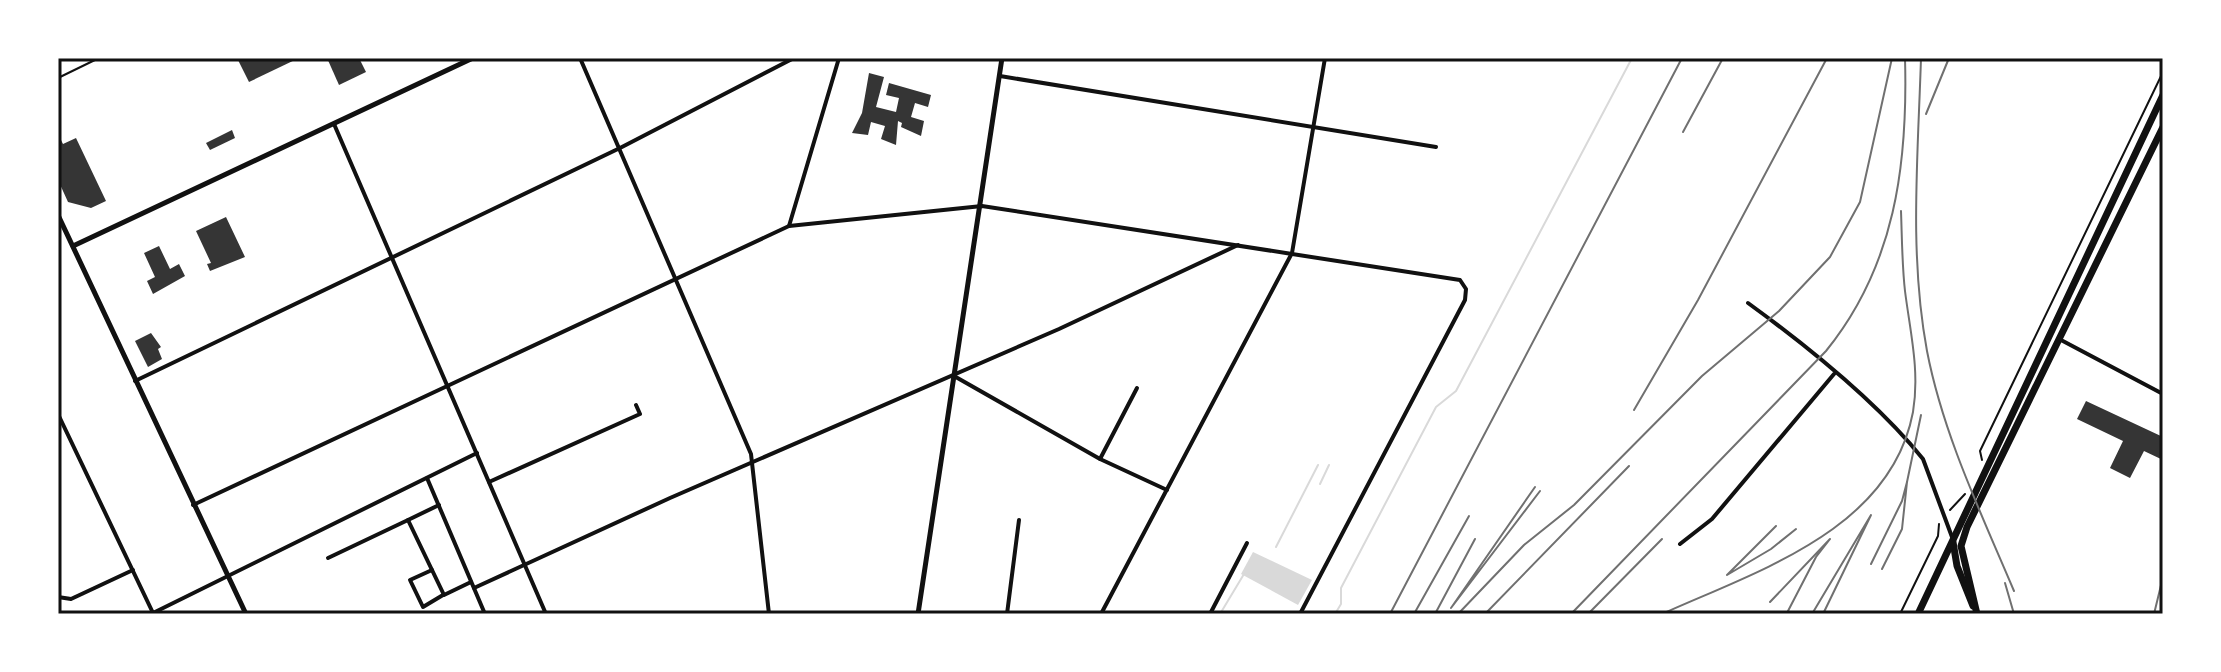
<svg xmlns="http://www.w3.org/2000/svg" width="2221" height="672" font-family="'DejaVu Sans',sans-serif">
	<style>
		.water { fill: #d9d9d9 }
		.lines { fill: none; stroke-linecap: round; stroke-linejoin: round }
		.stream { stroke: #d9d9d9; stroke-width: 2 }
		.building { fill: #353535 }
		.path { stroke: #111; stroke-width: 2 }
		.service { stroke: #111; stroke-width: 2 }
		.minor { stroke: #111; stroke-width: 4 }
		.tertiary { stroke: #111; stroke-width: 5 }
		.trunk { stroke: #111; stroke-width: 7 }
		.rail { stroke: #707070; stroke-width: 2 }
		.neatline { fill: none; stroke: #111; stroke-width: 3 }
	</style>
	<rect width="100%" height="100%" fill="#fff"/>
	<polygon class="water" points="1253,552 1312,580 1298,605 1241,574"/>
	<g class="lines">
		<g class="stream">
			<polyline points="1320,484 1329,465"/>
			<polyline points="1276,547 1318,465"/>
			<polyline points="1220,614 1244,574"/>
			<polyline points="1335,614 1341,604 1341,588 1436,407 1456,391 1632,58"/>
		</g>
	</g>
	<g class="building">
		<polygon points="237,58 299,58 249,82"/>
		<polygon points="327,58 359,58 366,72 339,85"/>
		<polygon points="869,73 884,77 876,107 896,112 899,98 886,95 889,83 931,95 928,107 915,103 911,117 924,121 921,136 901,127 902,123 898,121 896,145 881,139 885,126 871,122 868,135 852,133 862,113"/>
		<polygon points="232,130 235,138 210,150 206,143"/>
		<polygon points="58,134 63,144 76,138 106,201 91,208 68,202 58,180"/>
		<polygon points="226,217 245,257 210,271 207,264 211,263 196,231"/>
		<polygon points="159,246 170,269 179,264 185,276 153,294 147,281 155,277 144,253"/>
		<polygon points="151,333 161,347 158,349 162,359 148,367 135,341"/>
		<polygon points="2086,401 2163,437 2163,460 2144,451 2130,478 2110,468 2123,441 2077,419"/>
	</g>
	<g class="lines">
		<g class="path">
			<polyline points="1982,460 1980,451 2163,72"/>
			<polyline points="1950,510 1965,494"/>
			<polyline points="1900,614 1938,536 1939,524"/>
		</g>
		<polyline class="service" points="58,78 99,58"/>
		<g class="minor">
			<polyline points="580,58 751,454 769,614"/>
			<polyline points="1000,76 1436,147"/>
			<polyline points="334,124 546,614"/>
			<polyline points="789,226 839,58"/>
			<path d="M 1748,303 C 1807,346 1877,402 1923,459 L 1952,537"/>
			<polyline points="2061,340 2163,394"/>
			<polyline points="954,376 1100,459 1167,490"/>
			<polyline points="135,381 620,148 794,58"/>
			<polyline points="58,414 153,613"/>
			<polyline points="1100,459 1137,388"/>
			<polyline points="427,478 485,614"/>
			<polyline points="489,482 640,414 636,405"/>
			<polyline points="193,505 789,226 982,206 1460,280 1466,289 1465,300 1300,614"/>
			<polyline points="408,520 439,505"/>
			<polyline points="1680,544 1712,519 1834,374"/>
			<polyline points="328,558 408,520 444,595 471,582"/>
			<polyline points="432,570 410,580 423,607 443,595"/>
			<polyline points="474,588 670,498 1059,329 1238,245"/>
			<polyline points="58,597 71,599 133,570"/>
			<polyline points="151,614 477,453"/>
			<polyline points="1007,614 1019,520"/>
			<polyline points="1101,614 1292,253 1325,58"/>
			<polyline points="1210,614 1247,543"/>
		</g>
		<g class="tertiary">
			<polyline points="58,215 246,614"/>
			<polyline points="73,246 473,58"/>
			<polyline points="918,614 1002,58"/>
		</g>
		<g class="trunk">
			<polyline points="1953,542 1957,566 1973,606"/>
			<polyline points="1918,614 2163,95"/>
			<polyline points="1977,614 1961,546 1967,527 2163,127"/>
		</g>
		<g class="rail">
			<path d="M 1921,58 C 1918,156 1909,254 1927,351 C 1943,434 1981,513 2014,591"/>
			<polyline points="1926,114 1949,58"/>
			<polyline points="1683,132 1723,58"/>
			<polyline points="1634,410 1698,300 1827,58"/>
			<polyline points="1907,482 1921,415"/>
			<polyline points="1535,487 1451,608 1540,491"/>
			<polyline points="1776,526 1727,575 1771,549 1796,529"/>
			<polyline points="1871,564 1902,501 1907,482 1902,529 1882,569"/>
			<polyline points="2005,583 2014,614"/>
			<polyline points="1770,602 1830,539 1816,557 1788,611"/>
			<polyline points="1390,614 1682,58"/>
			<polyline points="1414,614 1469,516"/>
			<polyline points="1435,614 1475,539"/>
			<polyline points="1458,614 1524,545 1574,505 1702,376 1779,311 1830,257 1860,202 1892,58"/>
			<polyline points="1485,614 1629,466"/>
			<path d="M 1571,614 L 1826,351 C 1895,266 1908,165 1905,58"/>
			<polyline points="1588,614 1662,539"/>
			<path d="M 1662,614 C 1757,571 1891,530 1913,412 C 1920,371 1910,331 1905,291 C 1902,265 1902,238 1901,211"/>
			<polyline points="1812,614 1871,515 1823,614"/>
			<polyline points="2154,614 2163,577"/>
		</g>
	</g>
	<rect width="2221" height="672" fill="none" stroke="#ffffff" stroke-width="120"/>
	<rect x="60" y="60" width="2101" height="552" class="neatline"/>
</svg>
